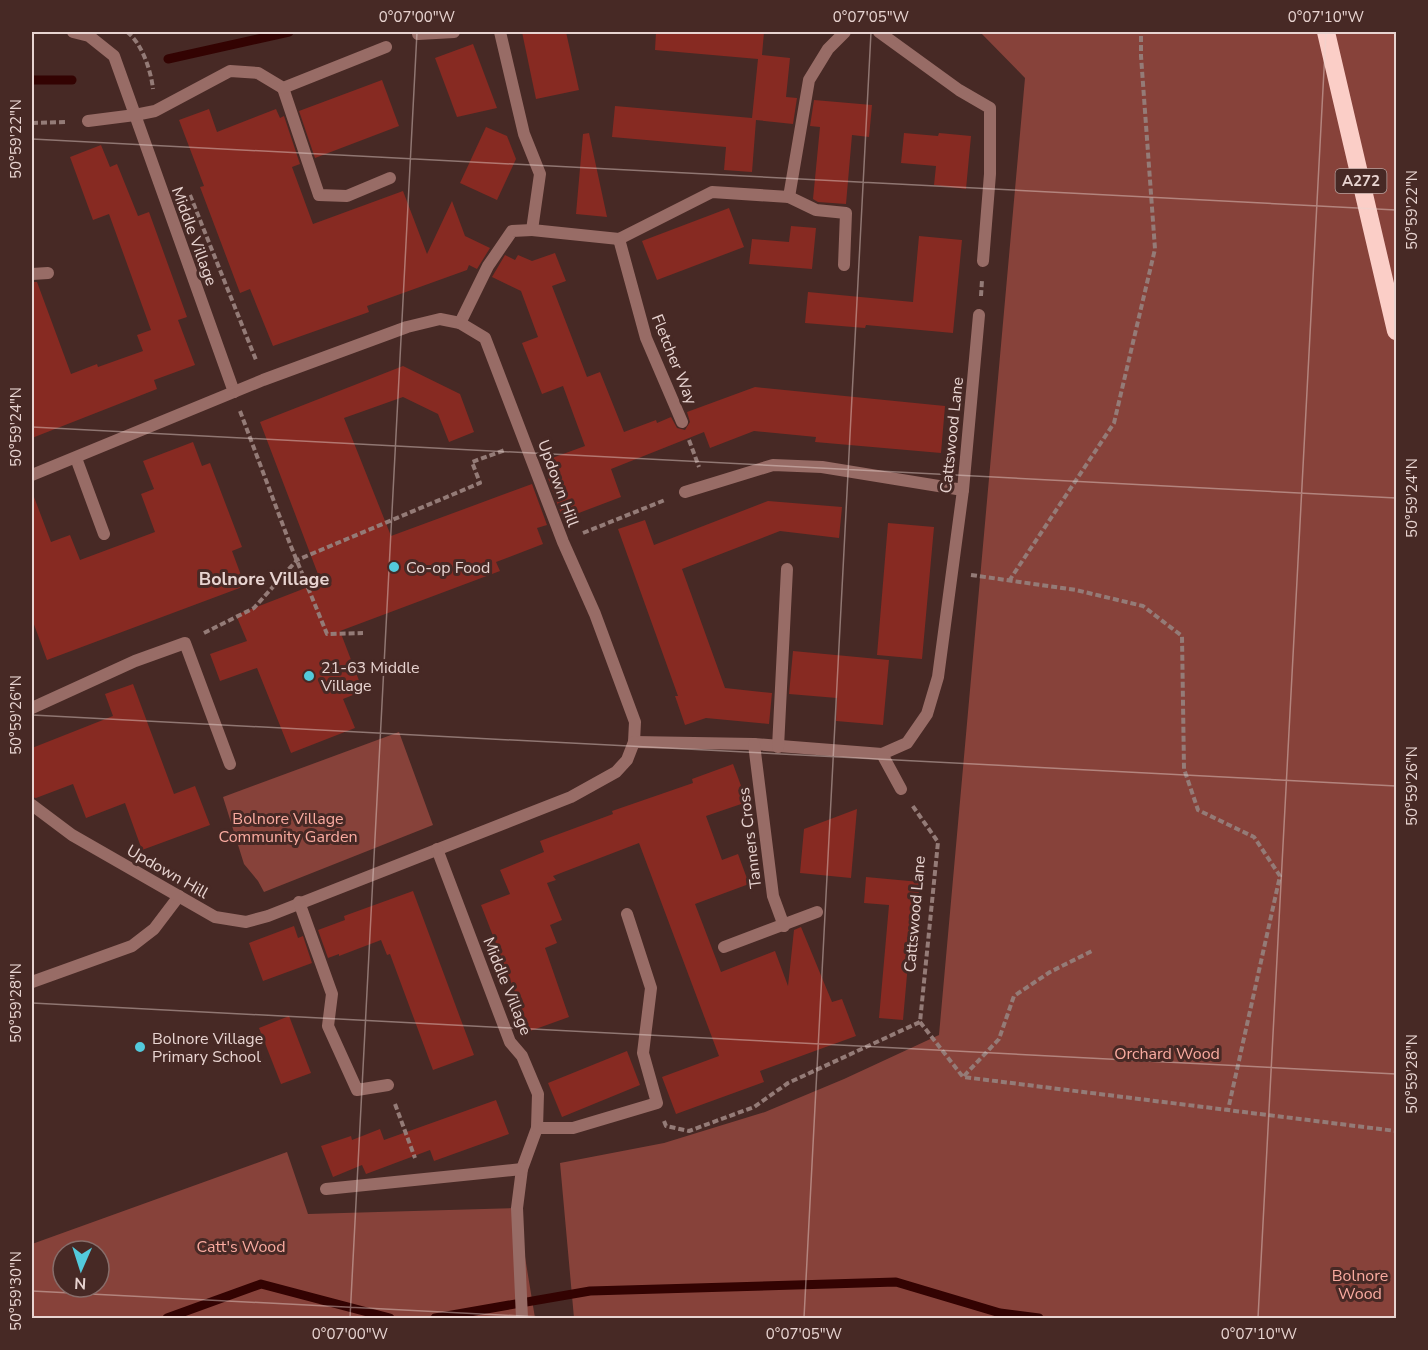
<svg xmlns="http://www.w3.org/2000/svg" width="1428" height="1350" font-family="'Nunito Sans',sans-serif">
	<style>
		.green { fill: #87423a; fill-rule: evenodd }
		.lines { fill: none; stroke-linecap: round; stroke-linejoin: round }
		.stream { stroke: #330302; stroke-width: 9 }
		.building { fill: #872a22 }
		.path { stroke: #947b77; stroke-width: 4; stroke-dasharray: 6 3; stroke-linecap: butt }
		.lane { stroke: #986c66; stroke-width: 12 }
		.street { stroke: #986c66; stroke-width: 12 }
		.highway { stroke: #fbcec7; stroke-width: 18 }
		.ticks { fill: none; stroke: #e8d4d1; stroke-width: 1.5; stroke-opacity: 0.45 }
		.poi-dot { fill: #53cadc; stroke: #472925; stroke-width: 2 }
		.labels { text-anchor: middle; stroke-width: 6; stroke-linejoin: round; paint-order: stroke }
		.shield { fill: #472925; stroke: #b8a19d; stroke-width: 1.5 }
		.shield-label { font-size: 15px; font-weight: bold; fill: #e8d4d1 }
		.street-label { font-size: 16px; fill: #e8d4d1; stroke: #472925 }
		.poi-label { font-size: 16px; fill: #e8d4d1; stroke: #472925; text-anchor: start }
		.park-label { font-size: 16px; fill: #faaba0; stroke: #472925 }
		.neighbourhood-label { font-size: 18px; font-weight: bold; fill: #e8d4d1; stroke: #472925 }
		.neatline { fill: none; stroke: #e8d4d1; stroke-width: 2 }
		.ticks-label { font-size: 15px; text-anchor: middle; fill: #e8d4d1 }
	</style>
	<rect width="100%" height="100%" fill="#472925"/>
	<g class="green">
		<polygon points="980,32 1396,32 1396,1318 574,1318 560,1163 664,1143 765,1112 844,1079 939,1035 1025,78"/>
		<polygon points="399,732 433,825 264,892 258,881 244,864 223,797"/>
		<path d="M 287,1152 L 308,1214 L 517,1208 L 535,1318 L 32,1318 L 32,1244 ZM 63,1251 L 99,1251 L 99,1287 L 63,1287 Z"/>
	</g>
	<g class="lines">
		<g class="stream">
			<polyline points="168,59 289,32"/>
			<polyline points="32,80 72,80"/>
			<polyline points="167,1318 261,1284 390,1318"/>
			<polyline points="435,1318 590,1291 896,1282 1000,1313 1039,1318"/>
		</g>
	</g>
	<g class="building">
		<polygon points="522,32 566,32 579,90 536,99"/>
		<polygon points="656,32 764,32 762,55 790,58 786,97 797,98 793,124 756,120 752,172 724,170 726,147 612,137 615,106 752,118 758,59 655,50"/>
		<polygon points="473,44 497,108 457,117 435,58"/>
		<polygon points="382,80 399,126 315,158 299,111"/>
		<polygon points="814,100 872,105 869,137 852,135 846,204 818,202 813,199 820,127 810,126"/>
		<polygon points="209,109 217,132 276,109 280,118 284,116 300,164 292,167 313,224 403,191 427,254 452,201 465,236 490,248 477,269 469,265 467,270 367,306 369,312 273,346 250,289 240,293 200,187 204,186 179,120"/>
		<polygon points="486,127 507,136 516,159 497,200 460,183"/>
		<polygon points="589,133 607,217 576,214 583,134"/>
		<polygon points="904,133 938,136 939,133 971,136 966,189 934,185 936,166 901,163"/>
		<polygon points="101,145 110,167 117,164 138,216 149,212 187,317 178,320 195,365 154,380 157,389 32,438 32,282 37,282 71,374 97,364 98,367 143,351 137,335 151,330 109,214 93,220 70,157"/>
		<polygon points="729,208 744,247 657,280 642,241"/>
		<polygon points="791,226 816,228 812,269 749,264 752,239 789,242"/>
		<polygon points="919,236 962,240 953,333 866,325 865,328 805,323 808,292 913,302"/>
		<polygon points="555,253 566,281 552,286 587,377 600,372 624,432 656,420 657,423 671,417 677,428 685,430 690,422 687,412 755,387 945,406 941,453 815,442 816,437 754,431 710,448 704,432 611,469 621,497 563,519 548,478 558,475 552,458 585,446 563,386 542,394 522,343 538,337 521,291 492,277 505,255 515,260 518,255 532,261"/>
		<polygon points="403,366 460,394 474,432 449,442 438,414 403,397 344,418 391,536 532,484 547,525 537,528 543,544 496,562 500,571 340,631 363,691 343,699 355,728 291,753 257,668 220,681 210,654 247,641 236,615 321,582 260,422"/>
		<polygon points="193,442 202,466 210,463 242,547 232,551 245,586 47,660 32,619 32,497 34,497 51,542 70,535 80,560 155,532 141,494 154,489 143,461"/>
		<polygon points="768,501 842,507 839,538 780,531 682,569 725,688 772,693 769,724 706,718 685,725 675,696 678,696 618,529 645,520 654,545"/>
		<polygon points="888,523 934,527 922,659 877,655"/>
		<polygon points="793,651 889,660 883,725 836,721 837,698 789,694"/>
		<polygon points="133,684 174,794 195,786 210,825 142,850 125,803 86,818 73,784 36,798 32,797 32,748 113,716 105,694"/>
		<polygon points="733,764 747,802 706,816 722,860 738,854 749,884 695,904 721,972 775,951 788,986 794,930 801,927 832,1002 842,999 856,1036 760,1071 764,1082 676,1114 662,1077 719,1056 639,843 553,876 556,880 547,883 562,920 550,925 557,943 545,948 569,1017 530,1031 481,905 510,894 500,870 544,852 540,841 613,814 612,811 693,783 692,779"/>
		<polygon points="857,809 851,878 800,873 804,829"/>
		<polygon points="866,877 920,882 917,908 913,907 903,1020 879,1018 889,905 864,903"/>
		<polygon points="413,891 474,1055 433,1070 390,954 387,955 381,940 339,956 339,954 328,958 318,930 345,920 344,916"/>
		<polygon points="294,926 298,938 303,936 312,963 263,981 249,943"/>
		<polygon points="289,1016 311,1073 281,1084 259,1028"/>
		<polygon points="627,1051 640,1085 562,1117 548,1083"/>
		<polygon points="496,1100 509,1134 434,1161 430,1150 366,1174 362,1165 333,1177 321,1146 351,1136 352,1140 380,1129 384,1140"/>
	</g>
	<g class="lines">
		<g class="path">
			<path d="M 127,32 C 142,43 151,71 153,89"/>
			<polyline points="32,123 66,122"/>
			<polyline points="190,195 256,360"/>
			<polyline points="981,296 982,280"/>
			<polyline points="240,411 290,544 327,634 363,633"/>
			<polyline points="689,440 699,467"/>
			<polyline points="583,533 665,500"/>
			<polyline points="971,575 1076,590 1143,606 1182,636 1184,769 1198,810 1254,837 1280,876 1228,1110"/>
			<polyline points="1009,581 1114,423 1155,249 1141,56 1141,32"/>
			<polyline points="204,633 254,608 297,560 480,483 472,462 505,450"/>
			<polyline points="920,1022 963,1077 1396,1131"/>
			<polyline points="964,1076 999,1039 1014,996 1050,972 1094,950"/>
			<polyline points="395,1104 415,1158"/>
			<polyline points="664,1121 666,1126 689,1131 754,1107 788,1083 920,1022 938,842 912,805"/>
		</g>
		<polyline class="lane" points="32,982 132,946 154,929 179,896"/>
		<g class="street">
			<polyline points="73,32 89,36 114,56 234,392"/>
			<polyline points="879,32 959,90 990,108 990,174 983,261"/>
			<polyline points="418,34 454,32"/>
			<polyline points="283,88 319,195 347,196 390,178"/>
			<polyline points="88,121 135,115 155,111 230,71 258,73 283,88 386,47"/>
			<polyline points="789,197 816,210 846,213 844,265"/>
			<polyline points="532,230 619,239 712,192 789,197 809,80 828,49 845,32"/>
			<polyline points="619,239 646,338 682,422"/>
			<polyline points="32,274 48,273"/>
			<polyline points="460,323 488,266 512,231 532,230 540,174 524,134 500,32"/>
			<polyline points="76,458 104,534"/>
			<polyline points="32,475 263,380 407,327 440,319 460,323 485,338 563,542 595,614 635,722 634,742 627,760 616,772 571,797 268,916 246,922 215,917 72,835 32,805"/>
			<polyline points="685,492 773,465 822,467 963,490"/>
			<polyline points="32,708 135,661 185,643 230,764"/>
			<polyline points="634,742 754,744 882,754"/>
			<polyline points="754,744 773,896 784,926"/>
			<polyline points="778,747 787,569"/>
			<polyline points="901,789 882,754 907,743 927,714 938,677 963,490 979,315"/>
			<polyline points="437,849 510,1042 522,1056 538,1094 537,1128 522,1169 517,1208 522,1318"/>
			<polyline points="299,902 332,994 328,1026 357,1090 388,1085"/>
			<polyline points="724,947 817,912"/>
			<polyline points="537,1128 573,1128 657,1103 643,1053 651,988 627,914"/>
			<polyline points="326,1189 522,1169"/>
		</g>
		<polyline class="highway" points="1326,32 1396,331"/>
	</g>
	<path class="ticks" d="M 32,139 L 1396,210M 32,427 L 1396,498M 32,715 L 1396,786M 32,1003 L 1396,1074M 32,1291 L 561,1318M 350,1318 L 417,32M 804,1318 L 871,32M 1258,1318 L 1326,32"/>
	<g class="poi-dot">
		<circle cx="394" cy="567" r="6"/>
		<circle cx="309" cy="676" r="6"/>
		<circle cx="140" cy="1047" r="6"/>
	</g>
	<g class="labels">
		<rect class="shield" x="1335.5" y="169" width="51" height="24" rx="4.5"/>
		<g class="shield-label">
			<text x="1361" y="186">A272</text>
		</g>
		<g class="street-label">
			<text transform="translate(195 236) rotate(70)" y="6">Middle Village</text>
			<text transform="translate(675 359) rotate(68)" y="6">Fletcher Way</text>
			<text transform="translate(951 435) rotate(-84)" y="6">Cattswood Lane</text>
			<text transform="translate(559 483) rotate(70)" y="6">Updown Hill</text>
			<text transform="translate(749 838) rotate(-97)" y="6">Tanners Cross</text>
			<text transform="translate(168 871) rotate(30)" y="6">Updown Hill</text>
			<text transform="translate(914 914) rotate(-85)" y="6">Cattswood Lane</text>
			<text transform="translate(508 986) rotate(68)" y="6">Middle Village</text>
		</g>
		<g class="poi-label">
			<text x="406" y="573">Co-op Food</text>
			<text x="321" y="673">21-63 Middle<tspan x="321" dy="18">Village</tspan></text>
			<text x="152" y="1044">Bolnore Village<tspan x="152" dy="18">Primary School</tspan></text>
		</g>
		<g class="park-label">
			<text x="288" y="824">Bolnore Village<tspan x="288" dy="18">Community Garden</tspan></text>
			<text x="1167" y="1059">Orchard Wood</text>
			<text x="241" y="1252">Catt's Wood</text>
			<text x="1360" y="1281">Bolnore<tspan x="1360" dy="18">Wood</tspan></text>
		</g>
		<g class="neighbourhood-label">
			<text x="264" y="585">Bolnore Village</text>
		</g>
	</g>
	<rect width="1428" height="1350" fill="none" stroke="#472925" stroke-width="66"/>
	<g transform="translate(81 1269) rotate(183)"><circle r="28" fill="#472925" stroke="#876d6a" stroke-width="1.5"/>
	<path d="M0-4.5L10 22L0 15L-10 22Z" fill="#53cadc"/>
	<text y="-9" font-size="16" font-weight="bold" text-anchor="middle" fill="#e8d4d1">N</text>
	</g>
	<rect x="33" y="33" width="1362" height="1284" class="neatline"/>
	<g class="ticks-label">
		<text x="417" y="22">0°07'00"W</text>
		<text x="871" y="22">0°07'05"W</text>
		<text x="1326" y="22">0°07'10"W</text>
		<text transform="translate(16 139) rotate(-90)" y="5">50°59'22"N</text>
		<text transform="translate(1412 210) rotate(-90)" y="5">50°59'22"N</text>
		<text transform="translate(16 427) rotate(-90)" y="5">50°59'24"N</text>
		<text transform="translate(1412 498) rotate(-90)" y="5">50°59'24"N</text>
		<text transform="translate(16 715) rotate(-90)" y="5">50°59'26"N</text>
		<text transform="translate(1412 786) rotate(-90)" y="5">50°59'26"N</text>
		<text transform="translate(16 1003) rotate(-90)" y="5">50°59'28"N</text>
		<text transform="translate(1412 1074) rotate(-90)" y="5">50°59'28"N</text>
		<text transform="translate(16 1291) rotate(-90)" y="5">50°59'30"N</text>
		<text x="350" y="1339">0°07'00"W</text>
		<text x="804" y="1339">0°07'05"W</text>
		<text x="1259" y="1339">0°07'10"W</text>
	</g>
</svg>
